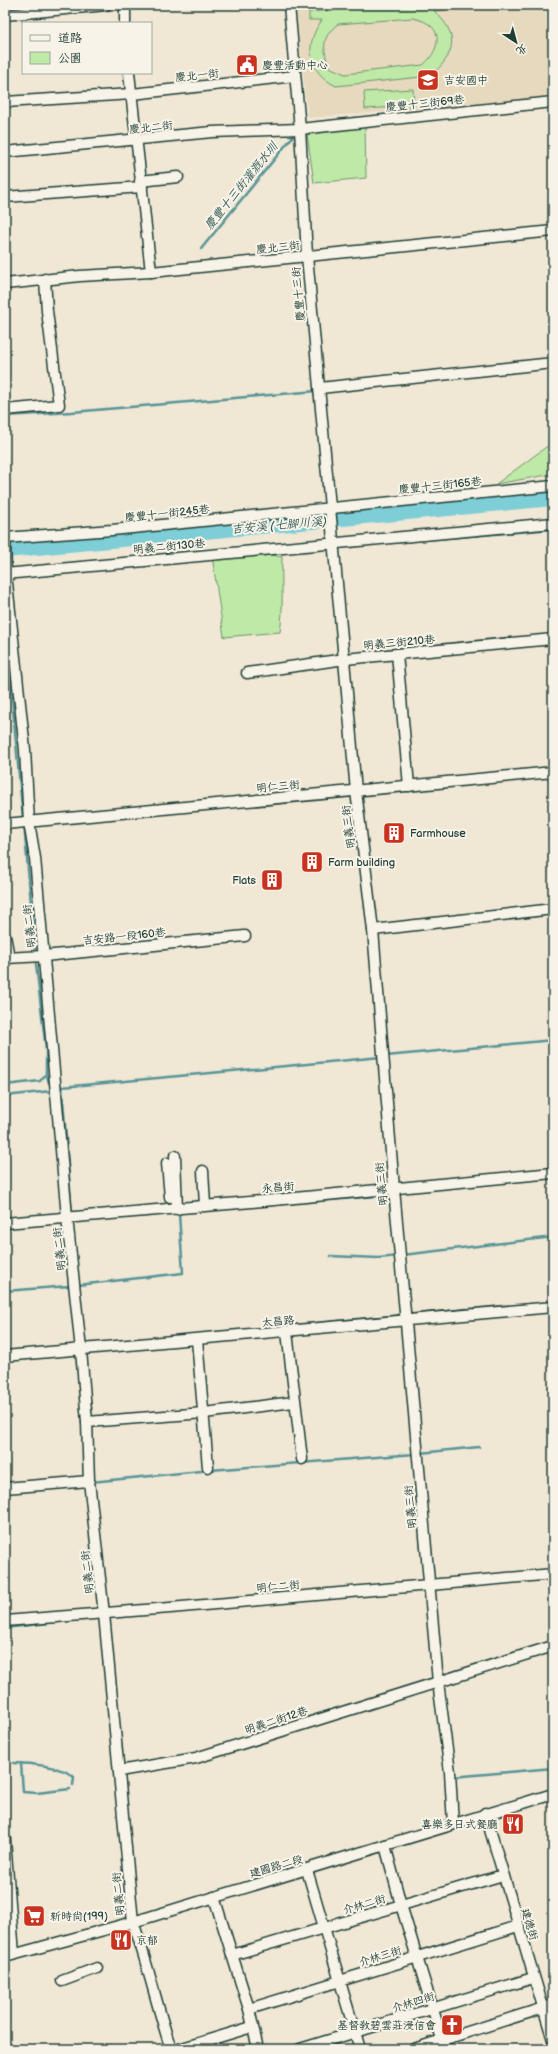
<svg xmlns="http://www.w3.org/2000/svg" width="558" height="2054" font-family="'Balsamiq Sans','LXGW WenKai TC',sans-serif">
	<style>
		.built { fill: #e7d9be }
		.green { fill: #bee9a6; stroke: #6e936d; fill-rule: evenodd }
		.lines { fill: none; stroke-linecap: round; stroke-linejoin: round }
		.stream { stroke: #589496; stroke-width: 2.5 }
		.river { stroke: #7eced7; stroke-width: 14 }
		.minor-casing { stroke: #1f3d34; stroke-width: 13 }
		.minor { stroke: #f7f3e8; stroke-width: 10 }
		.labels { text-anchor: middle; stroke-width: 4; stroke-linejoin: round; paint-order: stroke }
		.poi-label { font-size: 11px; fill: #1f3d34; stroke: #f7f3e8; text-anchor: start }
		.street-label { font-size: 11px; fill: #1f3d34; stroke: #f7f3e8 }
		.water-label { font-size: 12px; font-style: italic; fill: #325a55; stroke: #f7f3e8 }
	</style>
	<rect width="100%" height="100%" fill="#f0e7d5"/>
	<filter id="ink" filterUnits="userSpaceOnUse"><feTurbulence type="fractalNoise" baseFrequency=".025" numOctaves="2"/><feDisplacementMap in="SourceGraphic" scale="8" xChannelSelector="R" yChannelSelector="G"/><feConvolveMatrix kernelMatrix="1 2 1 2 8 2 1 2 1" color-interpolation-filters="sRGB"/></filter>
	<g filter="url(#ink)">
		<polygon class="built" points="295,5 545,5 550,61 553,61 553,98 308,118"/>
		<g class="green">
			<path d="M 388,5 L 446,5 L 446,10 L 434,11 C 460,34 456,55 430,76 L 336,86 C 307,72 304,44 322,20 L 309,20 L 309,12 ZM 413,18 C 420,20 428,22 433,28 C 443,40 433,57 423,65 L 345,74 L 329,67 C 323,48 321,37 338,24 Z"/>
			<polygon points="413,89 414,106 365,109 364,92"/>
			<polygon points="365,125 366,178 314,183 307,134"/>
			<polygon points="553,442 553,474 496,484"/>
			<path d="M 254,551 L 282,557 C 281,582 284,607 280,632 L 224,637 L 212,556 Z"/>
		</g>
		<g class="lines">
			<g class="stream">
				<polyline points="201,249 294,135"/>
				<polyline points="5,416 72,412 317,391"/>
				<polyline points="390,543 553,529"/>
				<polyline points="5,622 23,819"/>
				<polyline points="5,692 11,692"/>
				<polyline points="24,824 35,949"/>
				<polyline points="36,964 46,1050 46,1073 49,1083 53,1085"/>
				<polyline points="386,1056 553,1040"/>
				<polyline points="5,1085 40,1081 46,1074"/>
				<polyline points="58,1086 62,1087 381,1057"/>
				<polyline points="62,1087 72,1214"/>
				<polyline points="5,1096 51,1091 51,1093"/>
				<polyline points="119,1218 389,1195"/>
				<polyline points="403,1255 553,1237"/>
				<polyline points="330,1256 379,1258 398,1256"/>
				<polyline points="78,1285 183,1273 179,1214"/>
				<polyline points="5,1291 69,1286"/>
				<polyline points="408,1315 467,1309"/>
				<polyline points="176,1336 403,1315"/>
				<polyline points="420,1453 479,1447"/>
				<polyline points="91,1482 211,1470 415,1454"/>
				<polyline points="5,1628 75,1620"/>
				<path d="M 13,1763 C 29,1763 62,1766 74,1777 L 73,1785"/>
				<polyline points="21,1763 23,1792 37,1793 70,1789"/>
				<polyline points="452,1777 553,1768"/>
			</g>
			<polyline class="river" points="5,551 553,499"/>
			<g class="minor-casing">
				<g id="minor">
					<polyline points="125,5 125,23"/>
					<polyline points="289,5 300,129 307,256 356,791 373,930 394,1189 438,1682 450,1772 453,1824"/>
					<polyline points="5,15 106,5"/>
					<polyline points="129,73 151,272"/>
					<polyline points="5,102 132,94 295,76"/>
					<polyline points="5,152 212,132 300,129 553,102"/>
					<polyline points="140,181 178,177"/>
					<polyline points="5,197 142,187"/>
					<polyline points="5,284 80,276 151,272 553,231"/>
					<polyline points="320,388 553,363"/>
					<polyline points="5,410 59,405 47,311 45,279"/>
					<path d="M 5,534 L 6,574 L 25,750 L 29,822 L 35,858 L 67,1217 L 81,1350 L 87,1422 L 89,1481 L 104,1614 L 133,1922 C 148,1964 157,2007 171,2049"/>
					<polyline points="5,538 112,530 553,486"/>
					<polyline points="5,574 553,523"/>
					<polyline points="397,654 409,786"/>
					<polyline points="247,673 345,659 553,639"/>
					<polyline points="5,824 553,772"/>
					<polyline points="373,930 553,909"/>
					<polyline points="5,936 9,957"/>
					<polyline points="5,958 44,956 245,936"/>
					<polyline points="175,1156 177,1209"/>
					<polyline points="167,1163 170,1197"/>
					<polyline points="203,1171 205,1205"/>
					<polyline points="5,1223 274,1200 553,1173"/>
					<polyline points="287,1332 302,1459"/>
					<polyline points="197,1340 208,1467"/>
					<polyline points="5,1356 553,1307"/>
					<polyline points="87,1422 204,1413 294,1402"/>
					<polyline points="5,1488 89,1481"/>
					<polyline points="5,1621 170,1608 553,1574"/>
					<polyline points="119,1771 196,1758 553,1646"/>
					<polyline points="485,1813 553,2040"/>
					<polyline points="5,1840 14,1954"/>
					<polyline points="385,1845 401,1905 445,2049"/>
					<polyline points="307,1870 360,2049"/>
					<polyline points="214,1897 249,2009 258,2049"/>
					<polyline points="232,1955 503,1875"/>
					<polyline points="5,1957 133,1922 553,1794"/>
					<polyline points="62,1981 97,1968"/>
					<polyline points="249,2009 518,1926"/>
					<polyline points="179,2049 252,2027"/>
					<polyline points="300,2049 533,1978"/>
					<polyline points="414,2049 553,2005"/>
				</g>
			</g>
			<use href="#minor" class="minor"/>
		</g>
	</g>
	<defs>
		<g id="civic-square" transform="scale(1.15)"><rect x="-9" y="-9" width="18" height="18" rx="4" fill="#c8321e" stroke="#f7f3e8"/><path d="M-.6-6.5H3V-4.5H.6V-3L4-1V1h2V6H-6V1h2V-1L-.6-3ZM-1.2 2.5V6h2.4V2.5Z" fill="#fff"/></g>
		<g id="school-square" transform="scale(1.15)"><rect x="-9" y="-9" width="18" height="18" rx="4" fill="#c8321e" stroke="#f7f3e8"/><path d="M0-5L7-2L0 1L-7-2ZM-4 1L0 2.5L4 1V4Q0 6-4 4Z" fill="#fff"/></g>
		<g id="building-square" transform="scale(1.15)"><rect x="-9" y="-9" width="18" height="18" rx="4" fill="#c8321e" stroke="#f7f3e8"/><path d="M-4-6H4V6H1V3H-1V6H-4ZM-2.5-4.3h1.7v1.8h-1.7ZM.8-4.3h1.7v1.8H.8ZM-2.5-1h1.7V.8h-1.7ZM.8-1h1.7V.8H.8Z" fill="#fff"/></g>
		<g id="restaurant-square" transform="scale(1.15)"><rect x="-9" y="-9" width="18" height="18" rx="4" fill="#c8321e" stroke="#f7f3e8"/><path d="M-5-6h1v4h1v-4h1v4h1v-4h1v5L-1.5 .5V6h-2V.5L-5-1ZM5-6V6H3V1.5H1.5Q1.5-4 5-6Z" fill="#fff"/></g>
		<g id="supermarket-square" transform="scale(1.15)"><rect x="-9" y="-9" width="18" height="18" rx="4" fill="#c8321e" stroke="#f7f3e8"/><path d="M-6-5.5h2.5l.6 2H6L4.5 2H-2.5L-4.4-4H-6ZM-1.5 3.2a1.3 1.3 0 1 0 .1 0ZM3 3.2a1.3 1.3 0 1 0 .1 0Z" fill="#fff"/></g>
		<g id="church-square" transform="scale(1.15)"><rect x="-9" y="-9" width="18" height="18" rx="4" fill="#c8321e" stroke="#f7f3e8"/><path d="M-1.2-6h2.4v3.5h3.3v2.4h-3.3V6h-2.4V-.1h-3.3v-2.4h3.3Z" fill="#fff"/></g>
	</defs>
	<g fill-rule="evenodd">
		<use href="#civic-square" x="247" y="65"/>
		<use href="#school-square" x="428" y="80"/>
		<use href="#building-square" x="394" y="833"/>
		<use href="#building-square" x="312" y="862"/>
		<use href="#building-square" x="272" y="880"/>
		<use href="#restaurant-square" x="513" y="1824"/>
		<use href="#supermarket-square" x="34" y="1916"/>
		<use href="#restaurant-square" x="121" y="1940"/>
		<use href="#church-square" x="452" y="2025"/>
	</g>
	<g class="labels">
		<g class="poi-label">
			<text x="262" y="69">慶豐活動中心</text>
			<text x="444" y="84">吉安國中</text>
			<text x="410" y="837">Farmhouse</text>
			<text x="328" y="866">Farm building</text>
			<text x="256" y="884" text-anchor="end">Flats</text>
			<text x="498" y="1828" text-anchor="end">喜樂多日式餐廳</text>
			<text x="50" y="1920">新時尚(199)</text>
			<text x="136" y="1944">京郁</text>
			<text x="436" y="2029" text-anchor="end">基督教碧雲莊浸信會</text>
		</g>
		<g class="street-label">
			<text transform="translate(197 75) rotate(-6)" y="4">慶北一街</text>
			<text transform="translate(425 103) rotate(-6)" y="4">慶豐十三街69巷</text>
			<text transform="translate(151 127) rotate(-6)" y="4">慶北二街</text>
			<text transform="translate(278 247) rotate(-6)" y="4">慶北三街</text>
			<text transform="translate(298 294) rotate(-95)" y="4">慶豐十三街</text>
			<text transform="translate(440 485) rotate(-6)" y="4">慶豐十三街165巷</text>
			<text transform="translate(167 513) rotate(-6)" y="4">慶豐十一街245巷</text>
			<text transform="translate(169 546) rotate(-5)" y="4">明義二街130巷</text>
			<text transform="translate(399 642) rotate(-5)" y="4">明義三街210巷</text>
			<text transform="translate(278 786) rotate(-5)" y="4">明仁三街</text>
			<text transform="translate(348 827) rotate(-97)" y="4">明義三街</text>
			<text transform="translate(29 926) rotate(-96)" y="4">明義二街</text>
			<text transform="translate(124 936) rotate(-6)" y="4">吉安路一段160巷</text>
			<text transform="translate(381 1184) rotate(-95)" y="4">明義三街</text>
			<text transform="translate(278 1187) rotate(-5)" y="4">永昌街</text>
			<text transform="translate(59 1249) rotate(-96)" y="4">明義二街</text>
			<text transform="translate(278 1321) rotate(-5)" y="4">太昌路</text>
			<text transform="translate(410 1507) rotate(-95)" y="4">明義三街</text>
			<text transform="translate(87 1572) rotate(-96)" y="4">明義二街</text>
			<text transform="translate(278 1586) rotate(-5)" y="4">明仁二街</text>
			<text transform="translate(276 1720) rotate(-18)" y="4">明義二街12巷</text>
			<text transform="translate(276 1866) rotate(-16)" y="4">建國路二段</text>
			<text transform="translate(118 1894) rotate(-95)" y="4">明義二街</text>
			<text transform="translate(364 1904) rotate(-16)" y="4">介林二街</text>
			<text transform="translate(530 1924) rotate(73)" y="4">建德街</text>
			<text transform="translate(380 1956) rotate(-17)" y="4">介林三街</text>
			<text transform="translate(413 2002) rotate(-17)" y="4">介林四街</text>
		</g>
		<g class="water-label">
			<text transform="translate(241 186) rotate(-51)" y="4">慶豐十三街灌溉水圳</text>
			<text transform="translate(279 525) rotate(-5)" y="4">吉安溪 (七腳川溪)</text>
		</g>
	</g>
	<rect width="558" height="2054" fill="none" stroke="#f7f3e8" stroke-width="20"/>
	<rect x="10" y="10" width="538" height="2034" fill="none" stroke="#1f3d34" stroke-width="1.5" filter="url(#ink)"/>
	<rect x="22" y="22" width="130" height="52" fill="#f7f3e8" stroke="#a1aaa0"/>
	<rect x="30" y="35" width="20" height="6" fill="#f7f3e8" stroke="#a1aaa0"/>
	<text x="58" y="42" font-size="12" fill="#1f3d34">道路</text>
	<rect x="30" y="52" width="20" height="12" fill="#bee9a6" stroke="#a1aaa0"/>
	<text x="58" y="62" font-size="12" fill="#1f3d34">公園</text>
	<g transform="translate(516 42) rotate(144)" stroke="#f7f3e8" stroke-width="3" paint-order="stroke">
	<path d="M0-3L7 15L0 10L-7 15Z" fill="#1f3d34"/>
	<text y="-6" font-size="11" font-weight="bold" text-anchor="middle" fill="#1f3d34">北</text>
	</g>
</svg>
